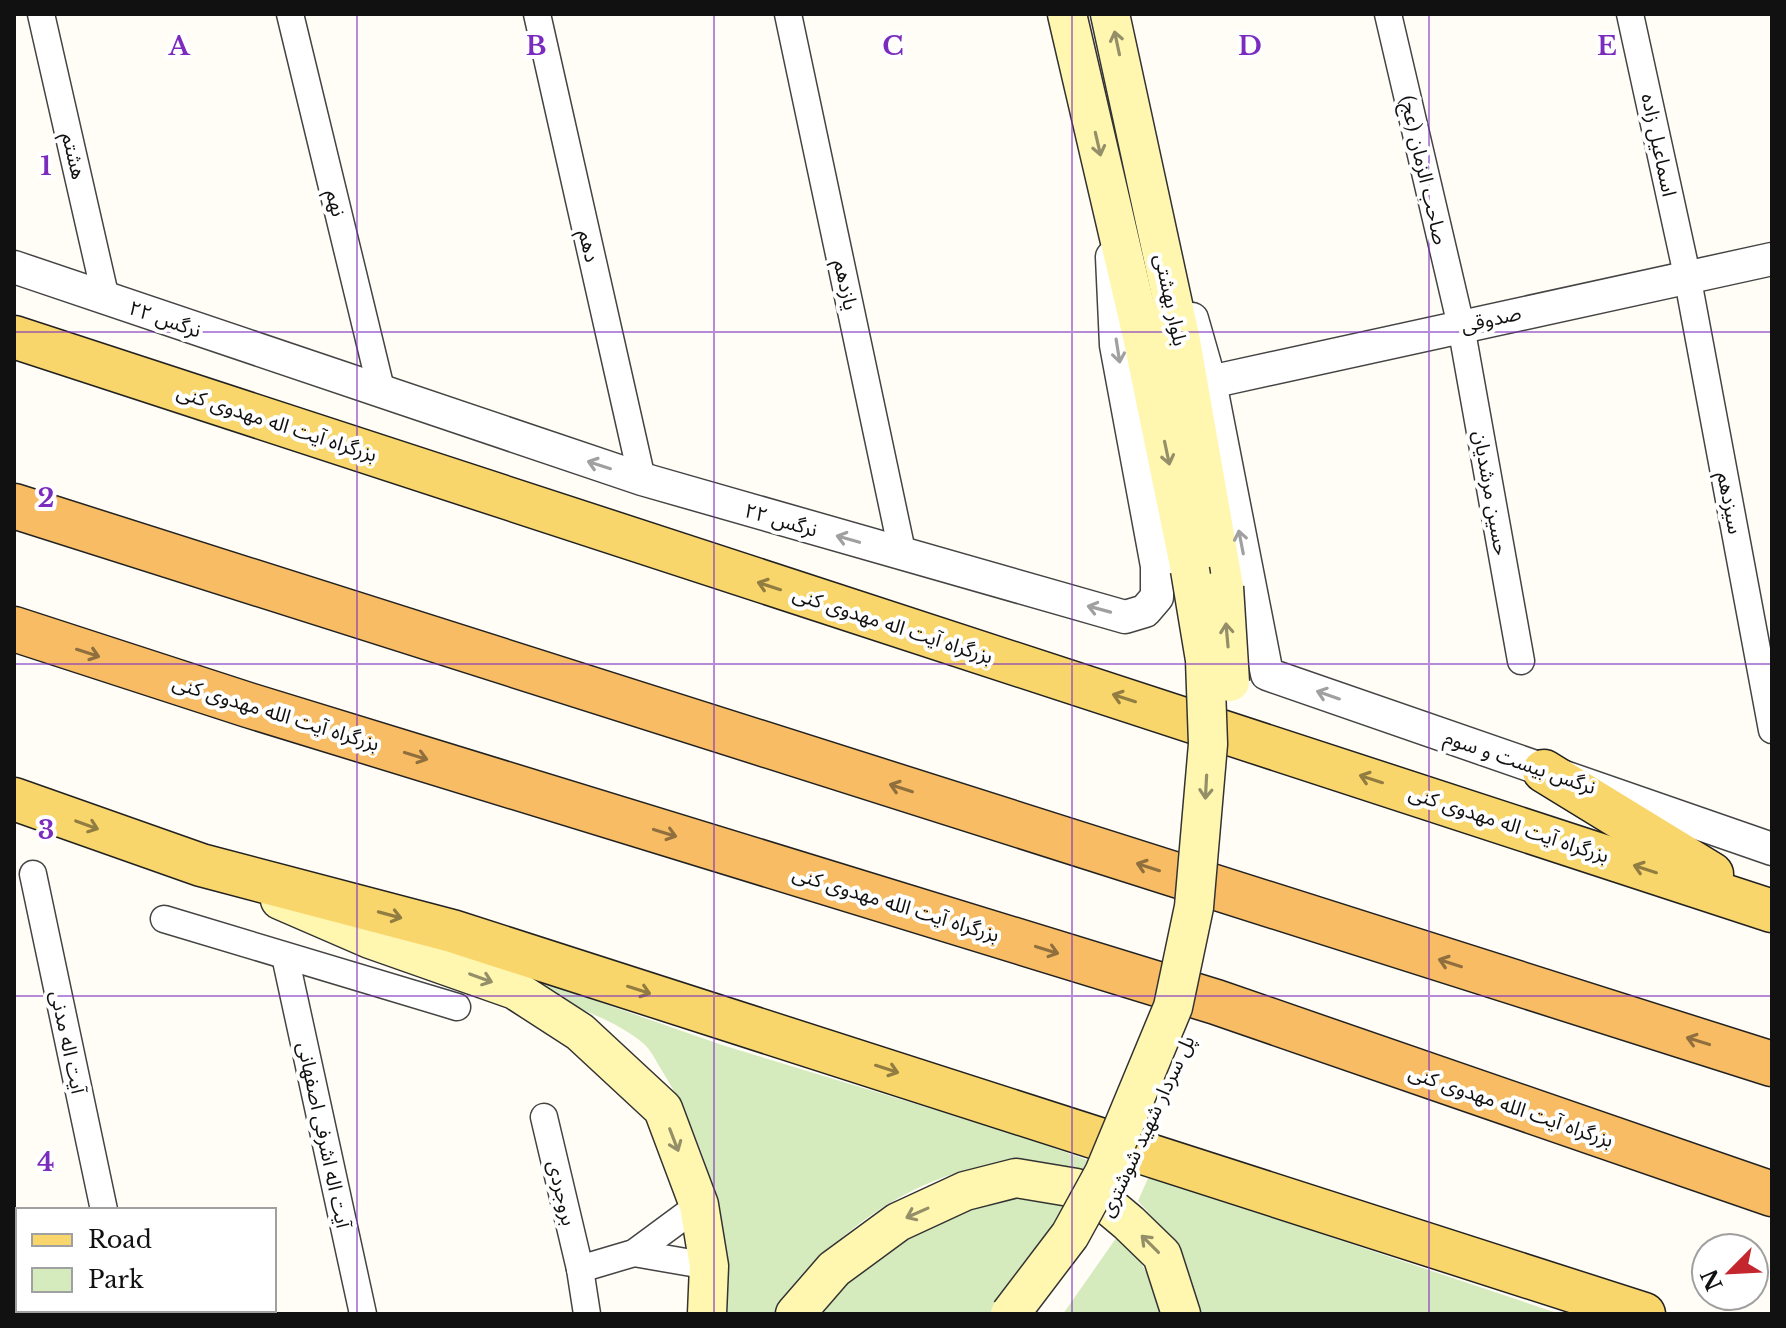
<svg xmlns="http://www.w3.org/2000/svg" width="1786" height="1328" font-family="'Libre Baskerville','Noto Sans Arabic',serif">
	<style>
		.green { fill: #d5ebbd }
		.lines { fill: none; stroke-linecap: round; stroke-linejoin: round }
		.minor-casing { stroke: #444; stroke-width: 29 }
		.tertiary-casing { stroke: #444; stroke-width: 35 }
		.secondary-casing { stroke: #333; stroke-width: 41 }
		.primary-casing { stroke: #222; stroke-width: 45 }
		.trunk-casing { stroke: #222; stroke-width: 47 }
		.minor { stroke: #fff; stroke-width: 26 }
		.tertiary { stroke: #fff; stroke-width: 32 }
		.secondary { stroke: #fff6b0; stroke-width: 38 }
		.primary { stroke: #f9d66b; stroke-width: 42 }
		.trunk { stroke: #f7bc64; stroke-width: 44 }
		.secondary-bridge-casing { stroke: #333; stroke-width: 41; stroke-linecap: butt }
		.secondary-bridge { stroke: #fff6b0; stroke-width: 38 }
		.oneway { stroke: #948f68 }
		.oneway2 { stroke: #a0a0a0 }
		.oneway3 { stroke: #917d42 }
		.oneway4 { stroke: #906f3f }
		.grid { fill: none; stroke: #7b2cbf; stroke-width: 2; stroke-opacity: 0.55 }
		.labels { text-anchor: middle; stroke-width: 8; stroke-linejoin: round; paint-order: stroke }
		.street-label { font-size: 20px; fill: #111; stroke: #fff }
		.grid-label { font-size: 26px; text-anchor: middle; font-weight: bold; fill: #7b2cbf; stroke: #fff; stroke-width: 8; stroke-linejoin: round; paint-order: stroke }
	</style>
	<rect width="100%" height="100%" fill="#fffdf5"/>
	<g class="green">
		<path d="M 522,975 L 722,1045 L 1018,1135 L 1090,1161 L 1084,1175 C 969,1131 836,1219 775,1314 L 726,1314 C 734,1232 704,1138 661,1069 C 656,1061 651,1050 644,1044 C 607,1012 557,1007 522,975 Z"/>
		<path d="M 1149,1176 L 1560,1314 L 1197,1314 C 1184,1268 1172,1236 1138,1201 Z"/>
		<path d="M 1045,1199 L 1066,1207 L 997,1314 L 815,1314 C 865,1263 924,1217 996,1200 C 1011,1197 1029,1199 1045,1199 Z"/>
		<path d="M 1119,1234 C 1141,1259 1154,1281 1161,1314 L 1063,1314 Z"/>
	</g>
	<g class="lines">
		<g class="minor-casing">
			<g id="minor">
				<polyline points="41,14 106,299"/>
				<polyline points="290,14 382,393"/>
				<polyline points="537,14 642,479"/>
				<polyline points="788,14 903,556"/>
				<polyline points="1388,14 1461,326 1521,661"/>
				<polyline points="1630,14 1687,275 1772,730"/>
				<polyline points="33,874 104,1210"/>
				<polyline points="164,919 457,1007"/>
				<polyline points="285,956 363,1314"/>
				<polyline points="544,1117 580,1269 587,1314"/>
				<polyline points="634,1253 709,1266"/>
				<polyline points="580,1269 634,1253 699,1205"/>
				<polyline points="125,1310 126,1314"/>
			</g>
		</g>
		<g class="tertiary-casing">
			<g id="tertiary">
				<polyline points="14,267 642,479 1125,617 1145,611 1157,597 1157,566 1116,345 1112,257"/>
				<polyline points="1192,319 1210,382 1267,674 1772,849"/>
				<polyline points="1210,382 1772,259"/>
			</g>
		</g>
		<g class="secondary-casing">
			<g id="secondary">
				<polyline points="1067,14 1142,336 1190,570"/>
				<polyline points="1110,14 1181,341 1224,587"/>
				<polyline points="280,900 370,939 515,990 580,1032 663,1109 699,1205 709,1266 707,1314"/>
				<polyline points="795,1314 834,1269 898,1222 965,1191 1016,1178 1076,1188 1104,1202 1129,1223 1162,1255 1181,1314"/>
			</g>
		</g>
		<g class="primary-casing">
			<g id="primary">
				<polyline points="14,337 1772,911"/>
				<polyline points="1544,771 1712,874"/>
				<polyline points="14,799 201,865 452,931 1644,1314"/>
			</g>
		</g>
		<g class="trunk-casing">
			<g id="trunk">
				<polyline points="14,506 1772,1064"/>
				<polyline points="14,629 248,705 1216,1002 1772,1194"/>
			</g>
		</g>
		<use href="#minor" class="minor"/>
		<use href="#tertiary" class="tertiary"/>
		<use href="#secondary" class="secondary"/>
		<use href="#primary" class="primary"/>
		<use href="#trunk" class="trunk"/>
		<g class="secondary-bridge-casing">
			<g id="secondary-bridge">
				<polyline points="1224,587 1230,682"/>
				<polyline points="1010,1314 1070,1235 1104,1173 1173,1007 1194,907 1208,744 1205,660 1190,570"/>
			</g>
		</g>
		<use href="#secondary-bridge" class="secondary-bridge"/>
	</g>
	<defs><path id="oneway-shaft" d="M-6 0H5M1.5-3L5.5 0L1.5 3" fill="none" stroke-width="1.6" stroke-linecap="round" stroke-linejoin="round" transform="scale(2)"/></defs>
	<g class="oneway">
		<use href="#oneway-shaft" transform="translate(1117 43) rotate(-102)"/>
		<use href="#oneway-shaft" transform="translate(1098 144) rotate(77)"/>
		<use href="#oneway-shaft" transform="translate(1167 453) rotate(78)"/>
		<use href="#oneway-shaft" transform="translate(1227 635) rotate(-95)"/>
		<use href="#oneway-shaft" transform="translate(1206 787) rotate(93)"/>
		<use href="#oneway-shaft" transform="translate(481 978) rotate(20)"/>
		<use href="#oneway-shaft" transform="translate(674 1140) rotate(69)"/>
		<use href="#oneway-shaft" transform="translate(917 1213) rotate(156)"/>
		<use href="#oneway-shaft" transform="translate(1150 1244) rotate(-135)"/>
	</g>
	<g class="oneway2">
		<use href="#oneway-shaft" transform="translate(1118 351) rotate(81)"/>
		<use href="#oneway-shaft" transform="translate(599 465) rotate(-162)"/>
		<use href="#oneway-shaft" transform="translate(848 539) rotate(-164)"/>
		<use href="#oneway-shaft" transform="translate(1241 542) rotate(-101)"/>
		<use href="#oneway-shaft" transform="translate(1099 609) rotate(-165)"/>
		<use href="#oneway-shaft" transform="translate(1328 695) rotate(-161)"/>
	</g>
	<g class="oneway3">
		<use href="#oneway-shaft" transform="translate(769 586) rotate(-162)"/>
		<use href="#oneway-shaft" transform="translate(1124 698) rotate(-162)"/>
		<use href="#oneway-shaft" transform="translate(1371 779) rotate(-162)"/>
		<use href="#oneway-shaft" transform="translate(87 825) rotate(20)"/>
		<use href="#oneway-shaft" transform="translate(1645 869) rotate(-162)"/>
		<use href="#oneway-shaft" transform="translate(390 915) rotate(15)"/>
		<use href="#oneway-shaft" transform="translate(639 990) rotate(18)"/>
		<use href="#oneway-shaft" transform="translate(887 1069) rotate(18)"/>
	</g>
	<g class="oneway4">
		<use href="#oneway-shaft" transform="translate(88 653) rotate(18)"/>
		<use href="#oneway-shaft" transform="translate(416 756) rotate(17)"/>
		<use href="#oneway-shaft" transform="translate(901 788) rotate(-162)"/>
		<use href="#oneway-shaft" transform="translate(665 833) rotate(17)"/>
		<use href="#oneway-shaft" transform="translate(1148 867) rotate(-162)"/>
		<use href="#oneway-shaft" transform="translate(1047 950) rotate(17)"/>
		<use href="#oneway-shaft" transform="translate(1450 963) rotate(-162)"/>
		<use href="#oneway-shaft" transform="translate(1698 1041) rotate(-163)"/>
	</g>
	<path class="grid" d="M 357,14 L 357,1314M 714,14 L 714,1314M 1072,14 L 1072,1314M 1429,14 L 1429,1314M 14,332 L 1772,332M 14,664 L 1772,664M 14,996 L 1772,996"/>
	<g class="labels">
		<g class="street-label">
			<text transform="translate(1659 145) rotate(78)" y="7">اسماعیل زاده</text>
			<text transform="translate(74 156) rotate(77)" y="7">هشتم</text>
			<text transform="translate(1424 170) rotate(77)" y="7">صاحب الزمان (عج)</text>
			<text transform="translate(336 203) rotate(76)" y="7">نهم</text>
			<text transform="translate(589 246) rotate(77)" y="7">دهم</text>
			<text transform="translate(846 285) rotate(78)" y="7">یازدهم</text>
			<text transform="translate(1171 300) rotate(78)" y="7">بلوار بهشتی</text>
			<text transform="translate(165 319) rotate(19)" y="7">نرگس ۲۲</text>
			<text transform="translate(1491 319) rotate(-13)" y="7">صدوقی</text>
			<text transform="translate(277 423) rotate(18)" y="7">بزرگراه آیت اله مهدوی کنی</text>
			<text transform="translate(1491 493) rotate(80)" y="7">حسین مرشدیان</text>
			<text transform="translate(1730 503) rotate(79)" y="7">سیزدهم</text>
			<text transform="translate(781 520) rotate(16)" y="7">نرگس ۲۲</text>
			<text transform="translate(893 625) rotate(18)" y="7">بزرگراه آیت اله مهدوی کنی</text>
			<text transform="translate(276 713) rotate(17)" y="7">بزرگراه آیت الله مهدوی کنی</text>
			<text transform="translate(1520 762) rotate(19)" y="7">نرگس بیست و سوم</text>
			<text transform="translate(1509 824) rotate(18)" y="7">بزرگراه آیت اله مهدوی کنی</text>
			<text transform="translate(896 904) rotate(17)" y="7">بزرگراه آیت الله مهدوی کنی</text>
			<text transform="translate(68 1042) rotate(78)" y="7">آیت اله مدنی</text>
			<text transform="translate(1511 1106) rotate(19)" y="7">بزرگراه آیت الله مهدوی کنی</text>
			<text transform="translate(1147 1126) rotate(-65)" y="7">پل سردار شهید شوشتری</text>
			<text transform="translate(324 1135) rotate(78)" y="7">آیت اله اشرفی اصفهانی</text>
			<text transform="translate(562 1193) rotate(77)" y="7">بروجردی</text>
		</g>
	</g>
	<g class="grid-label">
		<text x="179" y="55">A</text>
		<text x="536" y="55">B</text>
		<text x="893" y="55">C</text>
		<text x="1250" y="55">D</text>
		<text x="1607" y="55">E</text>
		<text x="46" y="175">1</text>
		<text x="46" y="507">2</text>
		<text x="46" y="839">3</text>
		<text x="46" y="1171">4</text>
	</g>
	<rect width="1786" height="1328" fill="none" stroke="#111111" stroke-width="32"/>
	<rect x="16" y="1208" width="260" height="104" fill="#ffffff" stroke="#a0a0a0" stroke-width="2"/>
	<rect x="32" y="1234" width="40" height="12" fill="#f9d66b" stroke="#a0a0a0" stroke-width="2"/>
	<text x="88" y="1248" font-size="24" fill="#111111">Road</text>
	<rect x="32" y="1268" width="40" height="24" fill="#d5ebbd" stroke="#a0a0a0" stroke-width="2"/>
	<text x="88" y="1288" font-size="24" fill="#111111">Park</text>
	<g transform="translate(1730 1272) rotate(246)"><circle r="38" fill="#ffffff" stroke="#a0a0a0" stroke-width="2"/>
	<path d="M0-6L14 30L0 20L-14 30Z" fill="#c4262e"/>
	<text y="-12" font-size="22" font-weight="bold" text-anchor="middle" fill="#111111">N</text>
	</g>
</svg>
